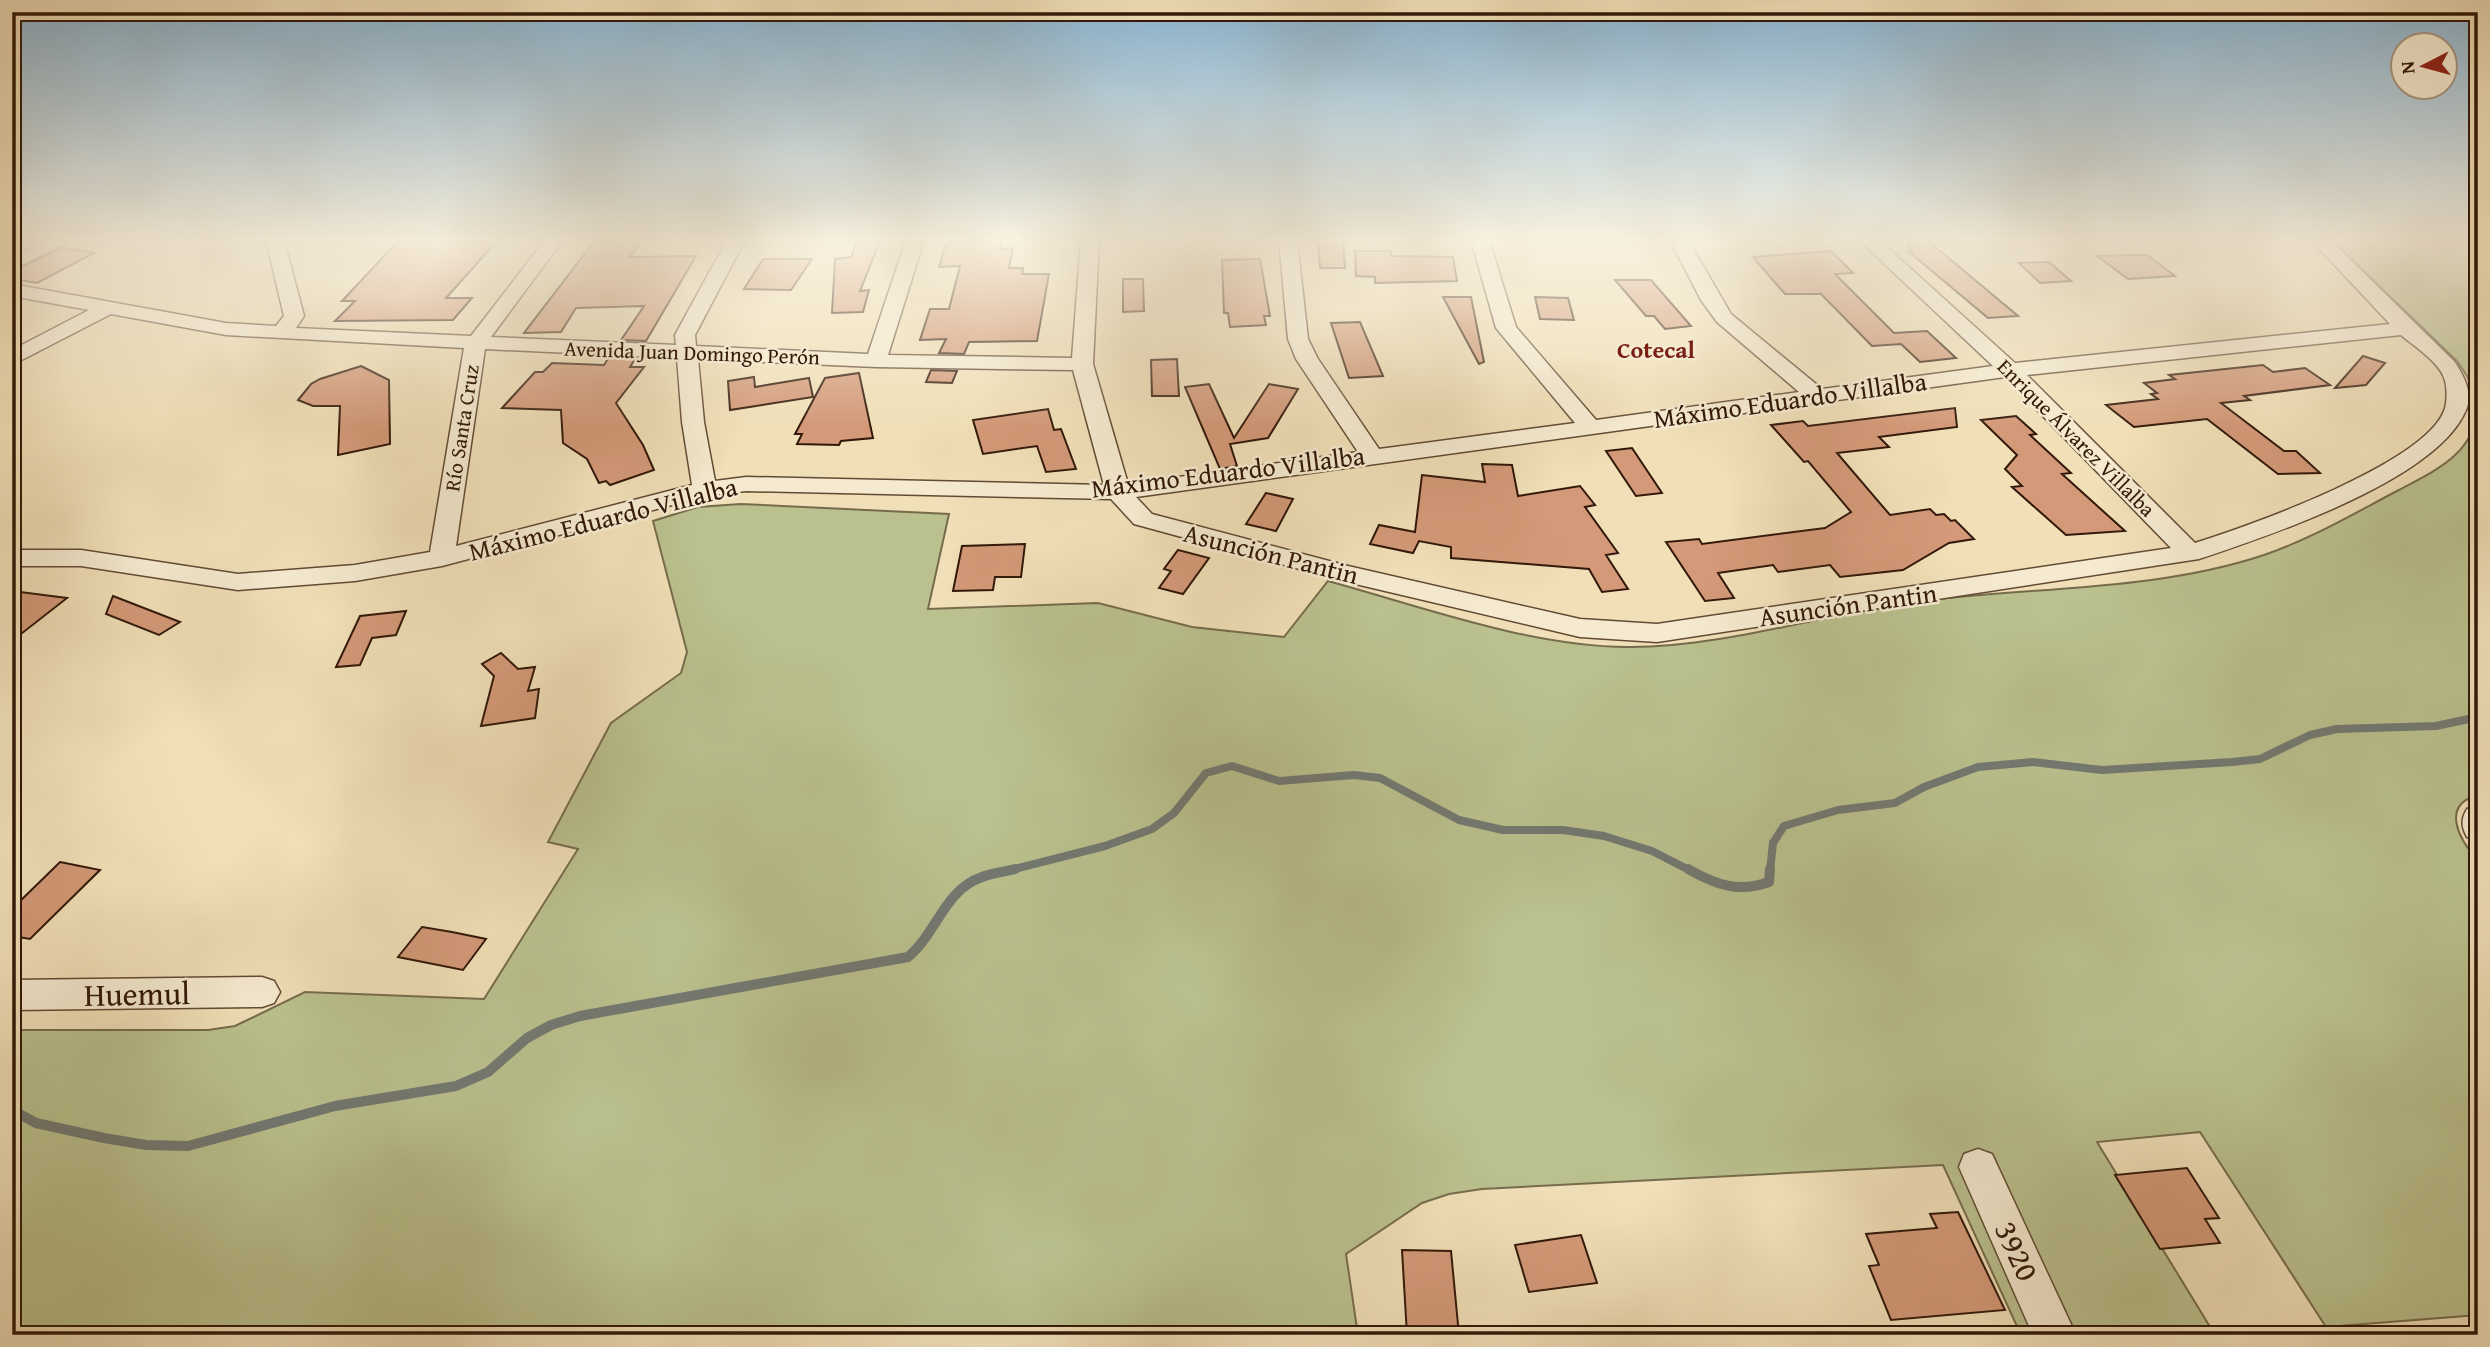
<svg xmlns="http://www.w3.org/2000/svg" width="2490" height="1347" font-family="'Gentium Book Plus',serif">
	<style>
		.green { fill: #bac18e; stroke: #766c4c; stroke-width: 2 }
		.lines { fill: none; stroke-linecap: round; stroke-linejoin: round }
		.stream-far1 { stroke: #737972; stroke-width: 8 }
		.stream { stroke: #737972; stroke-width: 10 }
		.building { fill: #d39978; stroke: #321809; stroke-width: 2 }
		.minor-casing { stroke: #624a34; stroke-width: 3 }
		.minor { fill: #f5ead0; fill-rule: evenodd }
		.labels { text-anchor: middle; stroke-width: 5; stroke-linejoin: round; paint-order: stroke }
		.far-street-label { font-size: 21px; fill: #321809; stroke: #f5ead0 }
		.far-quarter-label { font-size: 24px; font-weight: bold; fill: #7a1f14; stroke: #f5ead0 }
		.street-label { font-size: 26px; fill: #321809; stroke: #f5ead0 }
		.near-street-label { font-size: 32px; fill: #321809; stroke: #f5ead0 }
	</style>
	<rect width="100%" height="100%" fill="#f0dfb7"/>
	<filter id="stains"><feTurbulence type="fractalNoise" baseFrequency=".00286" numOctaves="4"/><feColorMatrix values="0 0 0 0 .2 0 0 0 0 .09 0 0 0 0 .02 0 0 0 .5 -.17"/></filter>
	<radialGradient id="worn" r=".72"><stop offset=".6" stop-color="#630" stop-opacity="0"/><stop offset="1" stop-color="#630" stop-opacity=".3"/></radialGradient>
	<g class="green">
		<polygon points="2341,240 2478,240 2478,405 2467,376 2457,361 2340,248"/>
		<path d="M 2478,408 L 2478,795 C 2440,805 2459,840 2478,860 L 2478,1315 L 2326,1327 L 2200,1132 L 2097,1142 L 2215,1335 L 2021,1335 L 1943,1165 L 1482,1189 L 1449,1194 L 1422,1203 L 1346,1254 L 1358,1335 L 12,1335 L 12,1030 L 208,1030 L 235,1026 L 305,992 L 484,999 L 578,849 L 548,842 L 611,723 L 681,673 L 687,652 L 653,521 L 698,507 L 741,504 L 949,514 L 928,609 L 1098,603 L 1192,627 L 1284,637 L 1328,581 C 1423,607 1528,646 1627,647 C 1715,648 1817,617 1906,603 C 2024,586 2150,593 2264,555 C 2311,539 2353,514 2397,491 C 2434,471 2474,455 2478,408 Z"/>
	</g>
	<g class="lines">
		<g class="stream-far1">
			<polyline points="1007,871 1105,846 1152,829 1174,813 1206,773 1232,766 1279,781 1354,775 1380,778 1459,820 1503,830 1563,830 1604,836 1652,851 1691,871"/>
			<polyline points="1770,871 1773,843 1784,826 1838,810 1895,803 1924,787 1978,767 2033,762 2102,770 2232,762 2260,759 2310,735 2337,729 2436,726 2478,717"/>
		</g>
		<g class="stream">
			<path d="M 1688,869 C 1716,885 1739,893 1769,882 L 1770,869"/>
			<path d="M 12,1110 L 36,1123 L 104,1138 L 146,1145 L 188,1146 L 335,1106 L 456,1086 L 488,1072 L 527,1038 L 551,1025 L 580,1016 L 908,957 C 937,933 944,890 982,877 C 992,873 1004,872 1015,869"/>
		</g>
	</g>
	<g class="building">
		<polygon points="399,240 498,240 446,298 472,298 453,320 335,321 355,301 342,301"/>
		<polygon points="616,240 642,240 630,257 696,256 646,341 621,340 644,306 576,308 561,332 524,333 593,243 613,243"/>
		<polygon points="976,240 1002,240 1000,249 1013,248 1009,268 1023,268 1022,274 1049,274 1037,341 969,342 964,354 939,353 946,339 920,340 930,309 949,309 960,266 939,267 946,243 975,242"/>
		<polygon points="1318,240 1343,240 1345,268 1320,268"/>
		<polygon points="1912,240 1927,240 2018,316 1988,318 1908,251 1912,250 1907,246"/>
		<polygon points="880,241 860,291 869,290 863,312 832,313 835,259 851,257 857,242"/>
		<polygon points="62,247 94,253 37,283 12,279 12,272"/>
		<polygon points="1355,251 1391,251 1391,256 1453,257 1457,281 1375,283 1375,277 1356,276"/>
		<polygon points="1831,251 1853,273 1835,274 1894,333 1927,331 1956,358 1920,362 1901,344 1872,346 1821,294 1785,294 1753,257"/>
		<polygon points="2147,255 2175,276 2128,279 2097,256"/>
		<polygon points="763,259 812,259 791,290 744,289"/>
		<polygon points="1260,259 1270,316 1264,316 1266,325 1230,327 1228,313 1224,313 1222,260"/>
		<polygon points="2049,262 2071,281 2040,283 2019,263"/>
		<polygon points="1123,279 1143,279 1144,311 1123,312"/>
		<polygon points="1615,280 1651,280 1691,326 1665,329 1654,316 1646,316"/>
		<polygon points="1443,297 1471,297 1484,362 1479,364"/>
		<polygon points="1535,297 1568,298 1574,320 1540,319"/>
		<polygon points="1360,322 1383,376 1349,378 1331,323"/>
		<polygon points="2363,356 2385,363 2366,385 2335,388"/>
		<polygon points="609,357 635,359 630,367 644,367 616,403 643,445 654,470 610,485 606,481 599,483 587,459 563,443 561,410 502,408 535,372 543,372 552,363 604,365"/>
		<polygon points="1177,359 1179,396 1152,396 1151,360"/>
		<polygon points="2263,365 2273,372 2305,368 2330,385 2244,396 2250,400 2221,403 2284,451 2296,451 2320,473 2278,474 2207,419 2134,427 2106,405 2158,399 2151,394 2157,393 2144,383 2175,379 2169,375"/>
		<polygon points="361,366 389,380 390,444 338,455 340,406 313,406 298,400 311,384 320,379"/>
		<polygon points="931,370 957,371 952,383 926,382"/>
		<polygon points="859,373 873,438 841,441 839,445 797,444 802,434 795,434 825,378"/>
		<polygon points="754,377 755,387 809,378 813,397 730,410 728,381"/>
		<polygon points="1209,384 1234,438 1269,384 1298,389 1268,438 1230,444 1237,466 1220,469 1185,387"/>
		<polygon points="1955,408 1957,427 1879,437 1889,447 1837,453 1890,515 1930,509 1936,515 1944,514 1951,521 1955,520 1974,539 1949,543 1903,570 1840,577 1830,565 1778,572 1773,565 1718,573 1734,598 1705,601 1666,542 1699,539 1702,544 1825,528 1851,512 1808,461 1804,462 1771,425 1803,421 1808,426"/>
		<polygon points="1048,409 1054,430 1061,429 1076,469 1046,472 1037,446 983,454 973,420"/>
		<polygon points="2016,416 2036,434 2030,435 2071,473 2062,474 2125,531 2066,535 2012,487 2022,486 2005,469 2017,455 1981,420"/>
		<polygon points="1632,448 1662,493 1636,496 1606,451"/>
		<polygon points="1482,464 1512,465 1518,496 1580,486 1595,505 1585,507 1618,553 1606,555 1628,589 1602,592 1589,569 1451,558 1451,547 1419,541 1413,553 1370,544 1379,525 1415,532 1422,475 1485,482"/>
		<polygon points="1266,493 1293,499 1276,531 1246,524"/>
		<polygon points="1025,544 1021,577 995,577 993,590 953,591 962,546"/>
		<polygon points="1178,550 1209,558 1183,594 1159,588 1171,571 1164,569"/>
		<polygon points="20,592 67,598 12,641 12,598"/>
		<polygon points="113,596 180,622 159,635 106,614"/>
		<polygon points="406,611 396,635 372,638 360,665 336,667 360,616"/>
		<polygon points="501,653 518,669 535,667 528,691 539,689 535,718 481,726 494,676 482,664"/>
		<polygon points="60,862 100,870 30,939 12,936 12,909"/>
		<polygon points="422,927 452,932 486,939 463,970 398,957"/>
		<polygon points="2187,1168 2219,1218 2205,1219 2220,1243 2160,1249 2115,1175"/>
		<polygon points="1958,1212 2005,1310 1891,1320 1869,1266 1879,1265 1866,1234 1937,1228 1930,1214"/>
		<polygon points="1581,1235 1597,1283 1529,1292 1515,1245"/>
		<polygon points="1402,1250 1451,1251 1459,1335 1407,1335"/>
	</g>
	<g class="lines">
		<g class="minor-casing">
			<g id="minor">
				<polygon points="47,240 70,240 12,270 12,257"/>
				<path d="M 266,240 L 284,240 L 304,316 L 296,328 L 471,336 L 545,240 L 563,240 L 491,337 L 676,345 L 675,335 L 727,240 L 745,240 L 695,335 L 696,346 L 868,354 L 906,240 L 924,240 L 888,355 L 1072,358 L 1081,240 L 1099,240 L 1093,364 L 1128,484 L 1358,452 L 1296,359 L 1288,339 L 1279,240 L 1297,240 L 1308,339 L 1318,359 L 1379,449 L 1575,423 L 1496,328 L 1471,240 L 1489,240 L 1516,327 L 1596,420 L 1799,392 L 1717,322 L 1701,300 L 1670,240 L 1688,240 L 1731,314 L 1822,389 L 1993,366 L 1859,240 L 1879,240 L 2015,363 L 2390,324 L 2311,240 L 2330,240 L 2454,361 C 2463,374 2474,394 2466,410 C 2437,480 2268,536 2199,559 L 1657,642 L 1580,637 L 1347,582 L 1134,524 L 1111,499 L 746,491 L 706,496 L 442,566 L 355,581 L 238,590 L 81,566 L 12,566 L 12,550 L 81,550 L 238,574 L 355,565 L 430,552 L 464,348 L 226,335 L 111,314 L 12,365 L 12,350 L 89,310 L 12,296 L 12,284 L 226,323 L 276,326 L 284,316 ZM 2401,335 C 2415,347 2441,363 2445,381 C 2447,387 2447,402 2445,408 C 2430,462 2247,527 2195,543 L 2027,375 ZM 485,349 L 677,358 L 682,422 L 692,485 L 456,546 ZM 698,359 L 876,367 L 1073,370 L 1104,485 L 746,477 L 715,481 L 704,422 ZM 2005,377 L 2171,548 L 1657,624 L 1580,619 L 1348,566 L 1152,514 L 1136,497 Z"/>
				<path d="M 2478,805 L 2478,840 L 2467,837 C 2461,826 2461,819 2467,809 Z"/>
				<polygon points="262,977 274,981 280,992 274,1003 262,1007 12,1010 12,980"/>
				<polygon points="1978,1149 1992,1154 2076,1335 2033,1335 1959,1167 1964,1154"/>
			</g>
		</g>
		<use href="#minor" class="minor"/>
	</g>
	<linearGradient id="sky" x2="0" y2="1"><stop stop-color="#8ab6d5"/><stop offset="0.56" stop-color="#f8f1df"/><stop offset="1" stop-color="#f8f1df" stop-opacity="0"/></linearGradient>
	<rect width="2490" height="428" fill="url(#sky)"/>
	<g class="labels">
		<g class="far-street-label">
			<text transform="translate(692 353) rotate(2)" y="7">Avenida Juan Domingo Perón</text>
			<text transform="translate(462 428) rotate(-81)" y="7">Río Santa Cruz</text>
			<text transform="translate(2076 438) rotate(45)" y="7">Enrique Álvarez Villalba</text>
		</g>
		<g class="far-quarter-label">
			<text x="1656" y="358">Cotecal</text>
		</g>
		<g class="street-label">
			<text transform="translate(1790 400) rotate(-8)" y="9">Máximo Eduardo Villalba</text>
			<text transform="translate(1228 472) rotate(-7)" y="9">Máximo Eduardo Villalba</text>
			<text transform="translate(603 519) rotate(-14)" y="9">Máximo Eduardo Villalba</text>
			<text transform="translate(1271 554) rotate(14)" y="9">Asunción Pantin</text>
			<text transform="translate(1848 605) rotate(-8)" y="9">Asunción Pantin</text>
		</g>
		<g class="near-street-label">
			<text transform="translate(137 994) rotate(-1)" y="11">Huemul</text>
			<text transform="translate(2017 1251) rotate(65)" y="11">3920</text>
		</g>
	</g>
	<rect width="2490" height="1347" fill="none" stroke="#f0dfb7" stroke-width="42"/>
	<rect x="14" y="14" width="2462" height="1319" fill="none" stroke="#321809" stroke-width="3.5"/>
	<rect x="21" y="21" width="2448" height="1305" fill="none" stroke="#321809" stroke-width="2"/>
	<g transform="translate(2424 66) rotate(264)"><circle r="33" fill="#f5ead0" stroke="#a79680" stroke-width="2"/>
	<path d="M0-5L12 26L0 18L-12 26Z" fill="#8f2418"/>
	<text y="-10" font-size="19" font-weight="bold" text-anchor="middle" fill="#321809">N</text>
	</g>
	<rect width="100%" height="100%" filter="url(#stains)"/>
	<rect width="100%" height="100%" fill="url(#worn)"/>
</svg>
